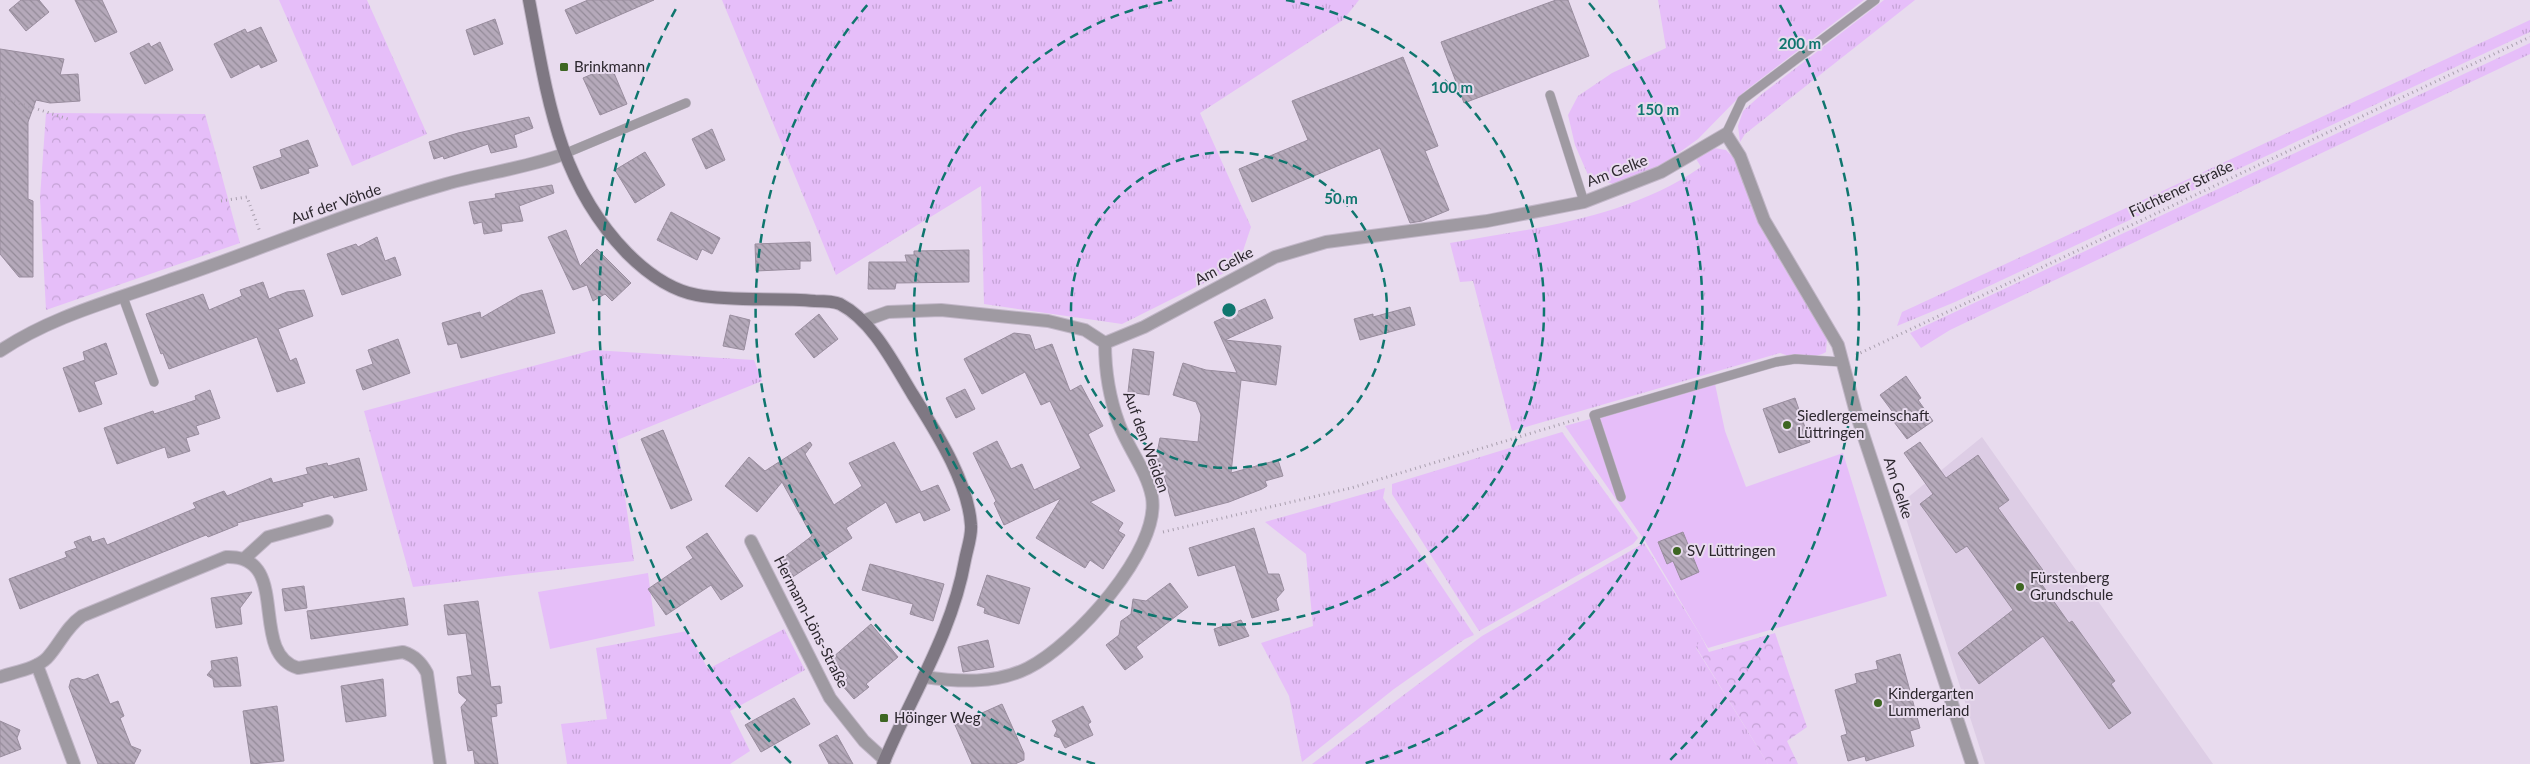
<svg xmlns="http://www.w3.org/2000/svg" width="2530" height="764" font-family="Lato,sans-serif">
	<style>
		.built { fill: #ddcde5 }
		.grass { fill: url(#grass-tufts) }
		.forest { fill: url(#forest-crowns) }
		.garden { fill: #e6bef9 }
		.building { fill: url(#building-back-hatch); stroke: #998d9e }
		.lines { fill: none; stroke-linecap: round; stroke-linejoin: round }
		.lane-casing { stroke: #c2b7c8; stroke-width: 10 }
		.street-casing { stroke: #c2b7c8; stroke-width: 14 }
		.secondary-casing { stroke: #c2b7c8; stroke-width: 14 }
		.path { stroke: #a99fae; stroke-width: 3; stroke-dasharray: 1 4; stroke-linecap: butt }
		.lane { stroke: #9f9aa2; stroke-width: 9 }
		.street { stroke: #9f9aa2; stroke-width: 12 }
		.secondary { stroke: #7f7883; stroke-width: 12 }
		.ring { fill: none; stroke: #0f766e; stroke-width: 2.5; stroke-dasharray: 9 6 }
		.poi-dot { fill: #3d6622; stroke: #e8dbee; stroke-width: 2 }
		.labels { text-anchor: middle; stroke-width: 4; stroke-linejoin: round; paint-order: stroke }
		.poi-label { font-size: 15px; fill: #2c272e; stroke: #e8dbee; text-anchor: start }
		.street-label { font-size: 15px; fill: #2c272e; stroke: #e8dbee }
		.centre { fill: #0f766e; stroke: #e8dbee; stroke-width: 2.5 }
		.ring-label { font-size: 15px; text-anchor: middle; font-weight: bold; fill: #0f766e; stroke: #e8dbee; stroke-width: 4; stroke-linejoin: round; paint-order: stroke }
	</style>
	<defs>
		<pattern id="grass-tufts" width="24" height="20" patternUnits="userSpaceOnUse" patternTransform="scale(1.25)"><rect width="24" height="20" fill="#e6bef9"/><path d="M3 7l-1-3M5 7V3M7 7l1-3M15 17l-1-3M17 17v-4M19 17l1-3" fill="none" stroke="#c5a3d6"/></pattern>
		<pattern id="forest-crowns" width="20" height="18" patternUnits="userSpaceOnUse" patternTransform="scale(1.25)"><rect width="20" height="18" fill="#e6bef9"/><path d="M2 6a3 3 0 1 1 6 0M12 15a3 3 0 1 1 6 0" fill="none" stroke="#c5a3d6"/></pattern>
		<pattern id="building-back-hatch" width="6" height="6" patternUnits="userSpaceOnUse" patternTransform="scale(1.25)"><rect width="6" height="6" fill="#b5a9ba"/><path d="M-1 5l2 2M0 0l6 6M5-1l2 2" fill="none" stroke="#938a98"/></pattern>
	</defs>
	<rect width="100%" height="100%" fill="#e8dbee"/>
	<polygon class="built" points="1982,437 2213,764 1985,764 1901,503"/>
	<g class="grass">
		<polygon points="279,0 367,0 427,134 352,166"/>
		<polygon points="722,0 1359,0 1343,20 1200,113 1251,227 1238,266 1122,324 984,304 981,186 836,275"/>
		<polygon points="1658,0 1864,0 1745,91 1698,139 1662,165 1613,184 1588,175 1575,145 1568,115 1578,96 1612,73 1666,48"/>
		<polygon points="1884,0 1915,0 1745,134 1740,142 1738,126 1743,111 1762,94"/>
		<polygon points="2530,20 2530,32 1955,302 1897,326 1902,312 1913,307"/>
		<polygon points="2530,43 2530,54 1950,330 1921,348 1910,333"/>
		<path d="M 1714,148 L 1726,150 L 1736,160 L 1754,209 L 1783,266 L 1827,337 L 1826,352 C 1815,359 1793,358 1780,353 L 1512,431 L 1473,281 L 1460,282 L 1450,243 C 1536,228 1628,218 1701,167 L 1695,157 Z"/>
		<polygon points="593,350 754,360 762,381 617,440 634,561 413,587 364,411"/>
		<polygon points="1562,432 1638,538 1633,544 1479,631 1392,494 1392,484"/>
		<polygon points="1385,488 1383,498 1474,635 1465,639 1394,689 1302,762 1289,696 1261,643 1313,626 1306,554 1265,522"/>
		<polygon points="1644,543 1702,638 1696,648 1768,764 1312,764 1482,636"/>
		<polygon points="784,629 805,670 730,711 750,751 730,764 567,764 561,724 607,719 596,648 687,631 708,669"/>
	</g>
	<g class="forest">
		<polygon points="46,113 205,114 240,243 46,310 40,198"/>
		<polygon points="1775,633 1807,727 1787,741 1798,764 1768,764 1696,647 1702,638 1709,652"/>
	</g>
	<g class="garden">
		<polygon points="1715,384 1725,431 1746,487 1843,453 1887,596 1708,648 1645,541 1565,426"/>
		<polygon points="648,573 655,626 550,649 538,592"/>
	</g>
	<g class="building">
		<polygon points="21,0 39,0 49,12 26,31 9,10"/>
		<polygon points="75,0 102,0 117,32 95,42"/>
		<polygon points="588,0 654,0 576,34 565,10"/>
		<polygon points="1556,0 1568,0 1589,56 1464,103 1441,42"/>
		<polygon points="495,19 503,44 474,55 466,30"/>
		<polygon points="261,27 277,61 261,68 259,64 231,78 214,44 245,29 247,33"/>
		<polygon points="160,42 173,70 145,84 130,53 149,43 151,47"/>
		<polygon points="0,49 64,59 60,75 78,74 80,101 50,103 36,100 28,122 28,199 33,201 33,277 19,277 0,254"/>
		<polygon points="1403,57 1438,146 1425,151 1449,210 1422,221 1410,223 1380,148 1252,202 1239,169 1308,140 1292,101"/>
		<polygon points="611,66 627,104 600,115 583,78"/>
		<polygon points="529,117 533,128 514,135 517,147 491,153 488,144 444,159 443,156 434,159 429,142 458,133"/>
		<polygon points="712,129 725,160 706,169 692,139"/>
		<polygon points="308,140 318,166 308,169 309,173 261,189 253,167 282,157 280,150"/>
		<polygon points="645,152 665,185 635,203 615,170"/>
		<polygon points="552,185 554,193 519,206 523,221 501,224 502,231 484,234 482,222 474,224 469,202 496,198 495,194"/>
		<polygon points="671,212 720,238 712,254 702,249 697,260 657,240"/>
		<polygon points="566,230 580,266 597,249 631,283 612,301 605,294 593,301 587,285 573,290 548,237"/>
		<polygon points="377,237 385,261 395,257 401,275 342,295 327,254 356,244 358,247"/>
		<polygon points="810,242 811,261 800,261 800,269 756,271 755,244"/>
		<polygon points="969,250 969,282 896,283 895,289 868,289 869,262 907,262 905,255 914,255 914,251"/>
		<polygon points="263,282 269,299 287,292 304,290 313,316 278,329 290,361 296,358 305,383 277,392 257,337 169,369 163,353 161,354 146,314 203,294 209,310 242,296 240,290"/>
		<polygon points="542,290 555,333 461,358 457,343 448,345 442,323 480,312 481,318 521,295"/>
		<polygon points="1265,299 1273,318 1225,340 1281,346 1276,385 1241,380 1231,473 1278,460 1283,476 1265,481 1267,486 1262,489 1229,502 1175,516 1164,475 1153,474 1160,438 1198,442 1201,415 1196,402 1173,395 1183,363 1206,370 1237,373 1214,322"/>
		<polygon points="1410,307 1415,325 1360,340 1354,319 1373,314 1373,317"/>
		<polygon points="819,314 838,339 814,358 795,334"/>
		<polygon points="730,315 750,320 744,350 723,346"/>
		<polygon points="1014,333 1030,335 1035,350 1052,344 1070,391 1081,385 1103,426 1088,434 1115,491 1090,502 1123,523 1118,531 1125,535 1103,569 1090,560 1085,568 1036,538 1061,498 1004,525 994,503 996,501 973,453 997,441 1011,469 1022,464 1034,490 1081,468 1050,401 1041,405 1025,372 982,394 964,359"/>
		<polygon points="398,339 410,373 363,390 356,370 373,364 368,350"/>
		<polygon points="106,343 117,374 94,382 102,404 79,412 63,368 85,360 83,352"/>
		<polygon points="1133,349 1154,352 1149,395 1128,392"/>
		<polygon points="1906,376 1921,398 1918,400 1933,421 1907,439 1891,418 1895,415 1880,395"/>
		<polygon points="965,389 975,409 956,418 946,398"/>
		<polygon points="210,390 220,418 196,426 199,434 186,438 190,451 168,458 165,447 117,464 104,428 153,411 154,414 196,400 195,396"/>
		<polygon points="1795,398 1810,442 1779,453 1763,409"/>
		<polygon points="663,430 692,500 671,509 641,439"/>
		<polygon points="810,442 812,445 805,454 834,505 862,486 849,463 894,442 921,492 938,485 950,510 924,521 920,512 896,523 886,502 846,528 852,538 791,578 779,561 812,536 782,482 757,512 725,486 749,457 765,471"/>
		<polygon points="1920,442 1946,478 1978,455 2009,500 1998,508 2045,573 2038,579 2069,623 2072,621 2115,681 2111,684 2131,713 2109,729 2043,636 1979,684 1958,653 2013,610 1967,546 1956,553 1920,504 1933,494 1904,453"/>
		<polygon points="359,458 367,490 334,498 333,495 302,503 303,506 237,523 238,525 208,537 206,535 20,609 9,579 67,557 65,552 77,548 74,542 90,536 92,542 104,538 107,545 196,508 193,503 224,491 227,496 271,478 273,483 308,474 306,468 327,463 328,466"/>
		<polygon points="1254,528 1268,574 1279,574 1284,590 1276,599 1279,610 1252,618 1235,565 1198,576 1189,548"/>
		<polygon points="1683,532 1699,572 1681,580 1673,561 1667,564 1658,542"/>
		<polygon points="707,533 743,586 721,600 711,585 666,615 648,589 693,558 686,547"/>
		<polygon points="870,564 944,584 933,621 910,614 913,604 862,590"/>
		<polygon points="987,575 1030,588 1019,624 984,613 985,608 977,605"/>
		<polygon points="1170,583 1188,607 1136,647 1143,657 1125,670 1106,645 1119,635 1121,621 1131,614 1133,599 1146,601"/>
		<polygon points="304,586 307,608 285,611 282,589"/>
		<polygon points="252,592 240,608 242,624 216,628 211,598"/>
		<polygon points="404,598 408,625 311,639 307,611"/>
		<polygon points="478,601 491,687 500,686 502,703 496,704 497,716 491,717 498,764 475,764 473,750 468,751 461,707 467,700 459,693 457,677 472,675 466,633 448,635 444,605"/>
		<polygon points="1241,620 1249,636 1219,646 1214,629"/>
		<polygon points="871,624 898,657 866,684 869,687 854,699 841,684 848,678 832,658"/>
		<polygon points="988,640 994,667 963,672 958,647"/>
		<polygon points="1900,654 1920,728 1910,731 1914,746 1866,761 1865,756 1848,761 1841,736 1847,734 1835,690 1857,683 1855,674 1878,669 1876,661"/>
		<polygon points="237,657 241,686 214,687 213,679 207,675 212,669 211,661"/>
		<polygon points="98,674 110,704 118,701 124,716 120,718 131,746 141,750 134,764 98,764 69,687 71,680 78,678 84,680"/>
		<polygon points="383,679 386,716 346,722 341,686"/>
		<polygon points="794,698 810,724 761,752 745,725"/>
		<polygon points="1002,704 1024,753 1024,760 1015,764 972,764 955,725"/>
		<polygon points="277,706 284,761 251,764 243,711"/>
		<polygon points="1083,706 1091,722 1088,724 1093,735 1065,748 1060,738 1054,736 1057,730 1052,721"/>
		<polygon points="0,721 20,730 17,738 21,749 0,757"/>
		<polygon points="837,735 853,764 829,764 819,745"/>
	</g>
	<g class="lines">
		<g class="lane-casing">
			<g id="lane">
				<polyline points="1550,95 1584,202"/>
				<polyline points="1726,134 1742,100 1875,0"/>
				<polyline points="564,154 686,103"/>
				<polyline points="123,297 154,382"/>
				<polyline points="1621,497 1594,415 1776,362 1795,359 1842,362"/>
			</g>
		</g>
		<g class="street-casing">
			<g id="street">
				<polyline points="863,321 888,312 941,310 1048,321 1085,330 1105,343"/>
				<polyline points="1105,343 1144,327 1275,257 1326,242 1487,221 1584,202 1661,172 1726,134 1740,156 1764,220 1838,345 1856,413 1972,764"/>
				<path d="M 0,351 C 52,316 112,301 170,280 C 262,249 353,210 446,184 C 485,173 526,168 564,154"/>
				<polyline points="751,541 830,698 864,741 885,760"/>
				<polyline points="244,559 268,537 327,521"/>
				<polyline points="37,665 74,764"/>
				<path d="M 0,677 C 14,672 36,669 47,658 C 60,644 66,627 82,616 L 226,557 C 293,554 247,653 298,668 L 403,652 C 415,656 421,662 427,673 L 440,764"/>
				<path d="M 924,677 C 959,682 996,684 1028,668 C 1074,645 1161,550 1152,497 C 1147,471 1128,448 1119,424 C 1109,397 1105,372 1105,343"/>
			</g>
		</g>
		<g class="secondary-casing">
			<path id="secondary" d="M 529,0 C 547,94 557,181 627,253 C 646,272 670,290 697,295 C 735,302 776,297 815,301 C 822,301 833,301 840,304 C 873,321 894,364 913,395 C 936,432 968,481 971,525 C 972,536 967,549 965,560 C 952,634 911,696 883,764"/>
		</g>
		<g class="path">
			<polyline points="0,97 71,120"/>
			<polyline points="221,201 247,197 260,232"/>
			<polyline points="1856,355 2530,37"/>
			<polyline points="1163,532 1351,488 1581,418"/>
		</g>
		<use href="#lane" class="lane"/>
		<use href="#street" class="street"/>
		<use href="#secondary" class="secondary"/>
	</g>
	<g class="ring">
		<circle cx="1229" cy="310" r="158"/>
		<path d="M1286 0A315 315 0 1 1 1172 0"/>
		<path d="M1095 764A473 473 0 0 1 869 3M1589 3A473 473 0 0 1 1363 764"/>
		<path d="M791 763A630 630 0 0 1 678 5M1780 5A630 630 0 0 1 1667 763"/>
	</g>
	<g class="poi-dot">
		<rect x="559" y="62" width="10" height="10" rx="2.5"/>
		<circle cx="1787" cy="425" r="5"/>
		<circle cx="1677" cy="551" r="5"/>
		<circle cx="2020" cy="587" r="5"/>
		<circle cx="1878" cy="703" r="5"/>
		<rect x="879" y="713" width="10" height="10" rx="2.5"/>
	</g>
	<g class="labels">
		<g class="poi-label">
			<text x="574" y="72">Brinkmann</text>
			<text x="1797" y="421">Siedlergemeinschaft<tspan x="1797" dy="17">Lüttringen</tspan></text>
			<text x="1687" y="556">SV Lüttringen</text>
			<text x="2030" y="583">Fürstenberg<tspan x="2030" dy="17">Grundschule</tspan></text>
			<text x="1888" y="699">Kindergarten<tspan x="1888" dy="17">Lummerland</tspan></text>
			<text x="894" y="723">Höinger Weg</text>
		</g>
		<g class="street-label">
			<text transform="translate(1617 171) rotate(-21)" y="5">Am Gelke</text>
			<text transform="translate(2181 189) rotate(-25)" y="5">Füchtener Straße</text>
			<text transform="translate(336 204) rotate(-19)" y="5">Auf der Vöhde</text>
			<text transform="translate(1224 266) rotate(-28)" y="5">Am Gelke</text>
			<text transform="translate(1146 442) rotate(70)" y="5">Auf den Weiden</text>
			<text transform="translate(1898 488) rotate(72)" y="5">Am Gelke</text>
			<text transform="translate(811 622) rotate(63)" y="5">Hermann-Löns-Straße</text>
		</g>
	</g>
	<circle cx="1229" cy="310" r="8" class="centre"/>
	<g class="ring-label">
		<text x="1800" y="49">200 m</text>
		<text x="1452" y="93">100 m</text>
		<text x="1658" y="115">150 m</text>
		<text x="1341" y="204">50 m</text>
	</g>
</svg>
